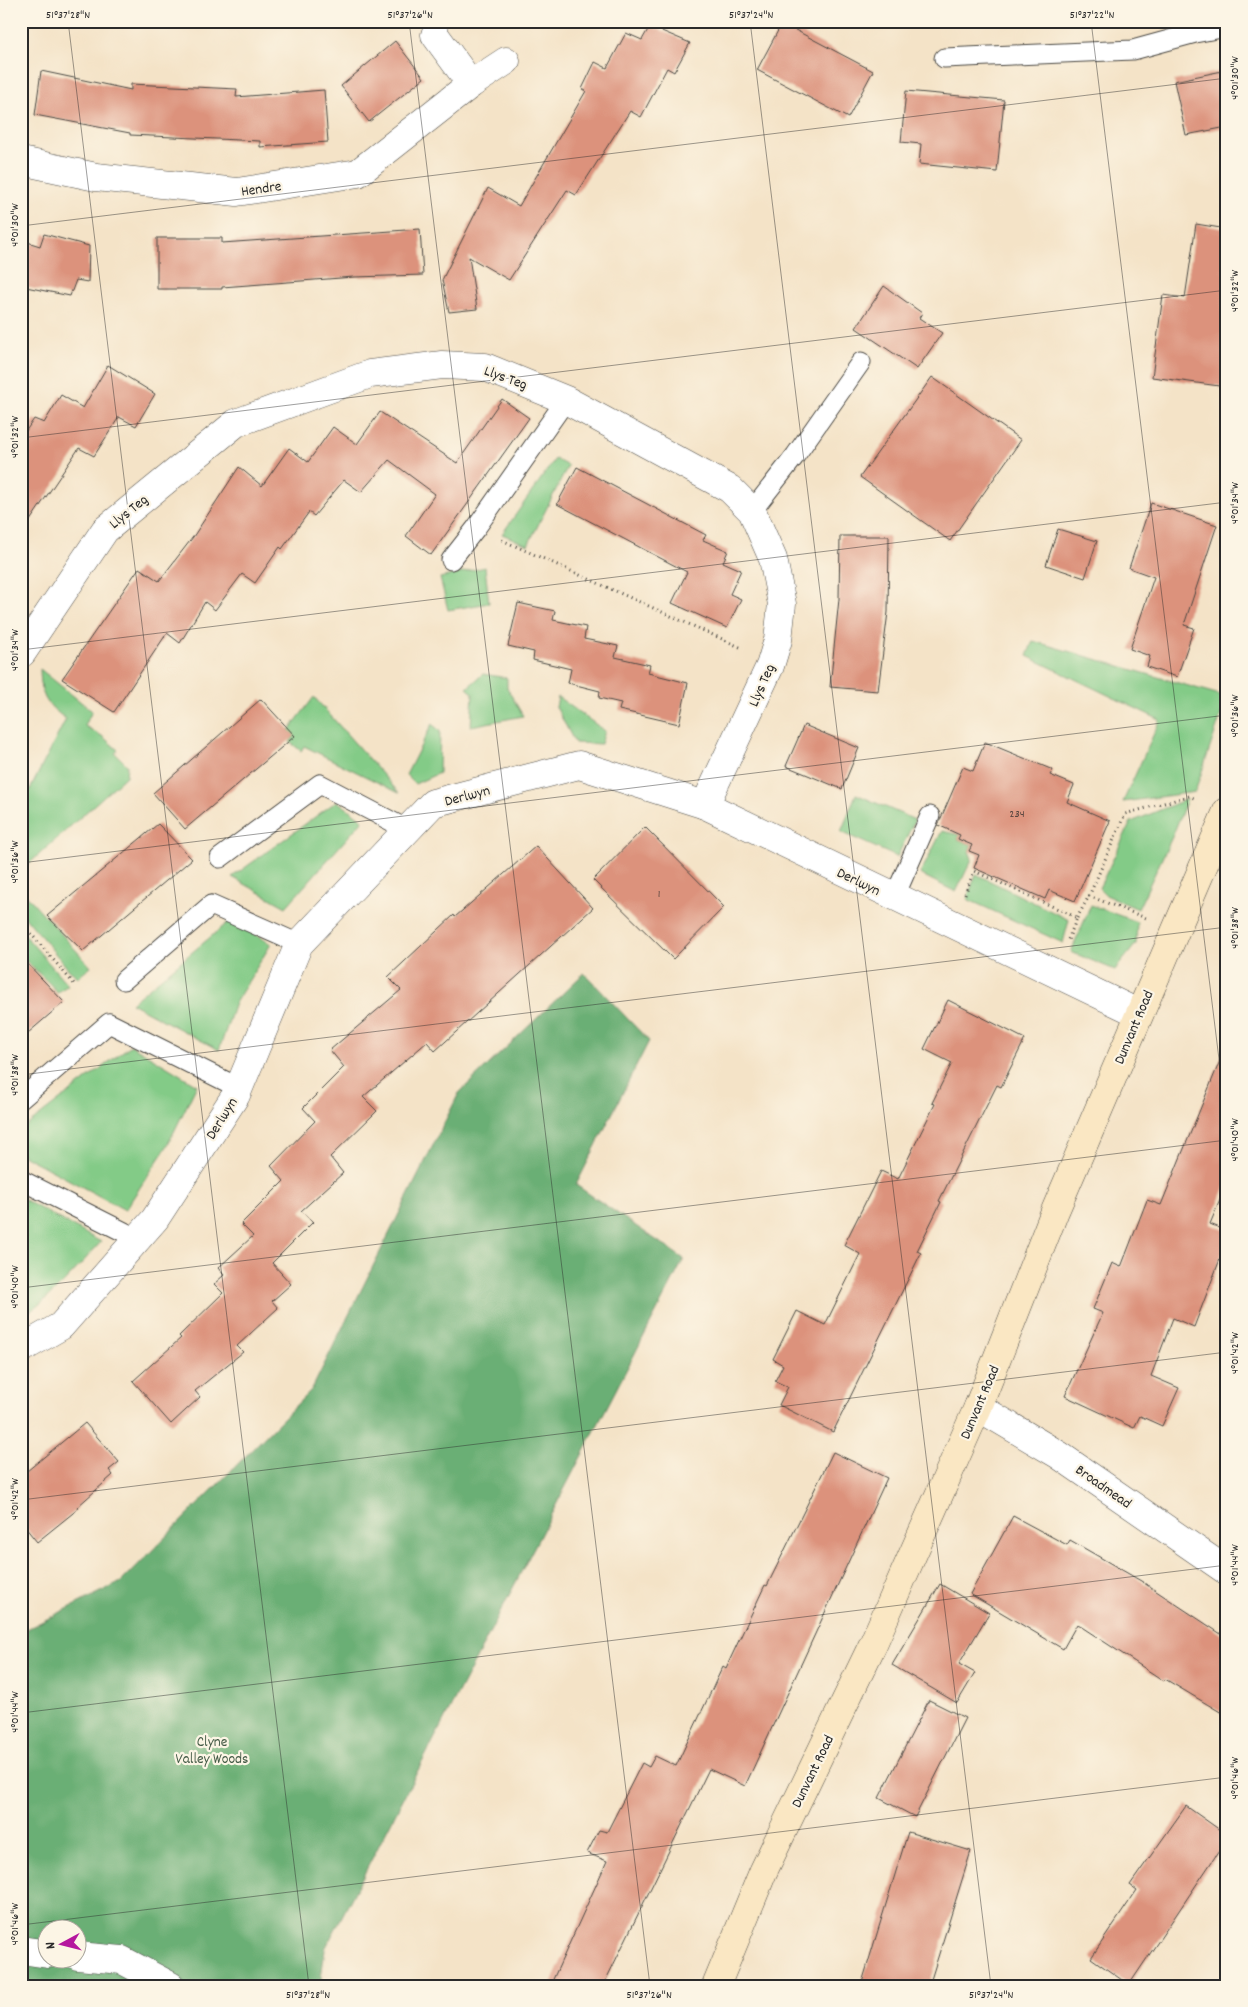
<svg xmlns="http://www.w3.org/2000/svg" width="1248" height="2007" font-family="Dekko,sans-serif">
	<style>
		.green { fill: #83cb87; stroke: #577b59 }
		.forest { fill: #6aaf74; stroke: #4a6d50; fill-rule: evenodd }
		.building { fill: #dc927c }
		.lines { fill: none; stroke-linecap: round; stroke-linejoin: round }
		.service-casing { stroke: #494742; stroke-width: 21 }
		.minor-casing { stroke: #494742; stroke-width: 29 }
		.tertiary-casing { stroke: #494742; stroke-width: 29 }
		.secondary-casing { stroke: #494742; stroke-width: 29 }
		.path { stroke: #494742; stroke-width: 3; stroke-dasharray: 1 4; stroke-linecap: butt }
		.service { stroke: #fff; stroke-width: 19 }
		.minor { stroke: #fff; stroke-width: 28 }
		.tertiary { stroke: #fff; stroke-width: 28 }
		.secondary { stroke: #fae7c3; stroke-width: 28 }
		.ticks { fill: none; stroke: #2b2b2b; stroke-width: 1; stroke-opacity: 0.45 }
		.labels { text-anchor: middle; stroke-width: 4.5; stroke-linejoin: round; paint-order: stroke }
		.number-label { font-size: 12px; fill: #57453f }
		.street-label { font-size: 15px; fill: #2b2b2b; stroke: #fcf5e5 }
		.park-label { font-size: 15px; fill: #455b47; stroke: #fcf5e5 }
		.neatline { fill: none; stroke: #2b2b2b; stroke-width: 2 }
		.ticks-label { font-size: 12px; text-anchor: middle; fill: #2b2b2b }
	</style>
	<rect width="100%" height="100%" fill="#fcf5e5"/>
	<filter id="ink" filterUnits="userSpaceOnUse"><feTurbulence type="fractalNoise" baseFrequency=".02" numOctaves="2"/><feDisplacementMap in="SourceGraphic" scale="10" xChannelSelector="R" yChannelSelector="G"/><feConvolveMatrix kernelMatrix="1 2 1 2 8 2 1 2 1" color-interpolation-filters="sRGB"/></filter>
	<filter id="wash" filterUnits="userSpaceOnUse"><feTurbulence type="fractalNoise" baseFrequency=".0096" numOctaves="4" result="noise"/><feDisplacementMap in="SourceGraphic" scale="20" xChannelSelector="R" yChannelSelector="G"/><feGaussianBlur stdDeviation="1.12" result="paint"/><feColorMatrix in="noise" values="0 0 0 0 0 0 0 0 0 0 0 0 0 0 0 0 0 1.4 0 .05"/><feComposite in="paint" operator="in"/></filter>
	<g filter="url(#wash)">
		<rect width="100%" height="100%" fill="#f4e3c7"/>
		<g class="green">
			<polygon points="555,459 568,466 528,545 502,534"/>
			<polygon points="485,567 489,603 448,610 440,578"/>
			<polygon points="1033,641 1227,697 1195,792 1123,802 1160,720 1027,656"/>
			<path d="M 40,669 L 92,711 L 85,726 L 102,736 L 118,750 L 115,753 L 127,765 L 126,776 L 21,871 L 21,807 L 66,719 C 44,703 41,696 40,669 Z"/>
			<polygon points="483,674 507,678 507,688 523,716 471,726 473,693 467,688"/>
			<polygon points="314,697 399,793 304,746 301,751 290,742 295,736 289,730"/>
			<polygon points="558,697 605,731 601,744 575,743 556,707"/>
			<polygon points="432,724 440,731 439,773 415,784 406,775"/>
			<polygon points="856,794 915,820 897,857 841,832"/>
			<polygon points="1187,799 1173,835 1138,909 1106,895 1099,888 1131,822"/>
			<polygon points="337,801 363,820 286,907 232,877"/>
			<polygon points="942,831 960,835 958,839 972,845 969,851 972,859 956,892 920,874"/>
			<polygon points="976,874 1069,920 1063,943 967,899"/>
			<polygon points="21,889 91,967 78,977 69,970 21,912"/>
			<polygon points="1091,905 1137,922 1136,944 1115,970 1071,952"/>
			<polygon points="231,920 271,944 235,1003 219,1050 131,1003"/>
			<polygon points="21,931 68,985 57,993 52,986 21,956"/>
			<polygon points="131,1045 197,1085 166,1148 125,1210 21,1154 21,1130"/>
			<path d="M 21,1198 L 101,1242 C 76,1269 53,1298 21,1317 Z"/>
		</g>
		<path class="forest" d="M 584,973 L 649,1041 L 576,1185 L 684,1259 L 325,1949 L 320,1986 L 21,1986 L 21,1632 L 121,1582 L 312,1389 L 459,1093 ZM 48,1930 L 78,1930 L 78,1960 L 48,1960 Z"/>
		<g id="blocks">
			<g class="building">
				<polygon points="782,23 873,71 848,118 757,70"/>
				<polygon points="650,26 690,43 674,72 667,68 641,117 630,111 576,195 567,190 509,280 469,257 477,309 449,312 442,280 488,188 519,206 586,91 582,89 595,62 607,68 626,33 642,40"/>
				<polygon points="395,41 424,78 369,122 341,86"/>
				<polygon points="1227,70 1227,127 1186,135 1174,81"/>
				<polygon points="41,71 131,90 131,84 237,89 236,97 324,90 328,142 260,147 260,141 130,135 130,133 35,115"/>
				<polygon points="906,91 1004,100 997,172 919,164 921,144 901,142"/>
				<polygon points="1196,224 1227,229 1227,387 1152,377 1163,295 1185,298"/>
				<polygon points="420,229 423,275 354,277 222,287 222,289 157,289 157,238 222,238 222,243"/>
				<polygon points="44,234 89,246 88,282 76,280 70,296 21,286 21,240 40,246"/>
				<polygon points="884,286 922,313 919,318 942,333 917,369 856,328"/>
				<polygon points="108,365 155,394 136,426 119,417 94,456 79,448 21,534 21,438 34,419 44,423 61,395 83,408"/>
				<polygon points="932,377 1021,440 950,541 860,477"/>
				<polygon points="502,399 529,418 431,555 406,536 435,494 389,460 361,492 344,480 314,516 309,512 282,549 280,547 255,583 242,574 215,610 205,602 180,643 167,633 114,712 62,679 139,568 159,581 193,537 239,467 262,486 289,448 308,462 333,427 357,444 380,412 457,463"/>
				<polygon points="577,467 706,535 703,540 728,551 723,562 741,570 730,594 741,599 727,628 672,603 687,572 557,504"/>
				<polygon points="1151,503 1217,525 1184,625 1194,628 1177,677 1147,667 1150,656 1130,649 1154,577 1129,568"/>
				<polygon points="1058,529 1097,541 1085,578 1046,565"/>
				<polygon points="840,536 889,536 888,612 878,691 830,687 839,599"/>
				<polygon points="518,603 555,611 553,620 586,627 584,639 618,646 615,657 650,665 648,673 688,683 679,724 619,710 621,703 599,698 600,691 568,683 571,669 533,660 534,652 508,646"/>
				<polygon points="261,699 295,736 185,829 153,793"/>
				<polygon points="804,725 859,748 842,789 786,766"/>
				<polygon points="985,742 1053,770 1050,775 1074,785 1067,802 1110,821 1075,901 1049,890 1045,899 974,868 979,855 969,851 972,845 958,839 960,835 938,825 963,767 973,771"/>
				<polygon points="158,824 192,859 83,951 47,916"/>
				<polygon points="645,827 724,907 673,959 593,880"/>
				<polygon points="536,846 593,908 435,1051 427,1042 363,1097 377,1111 330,1157 343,1173 301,1211 313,1222 272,1263 291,1284 272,1301 278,1308 237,1346 243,1352 195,1391 200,1397 171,1424 133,1381 181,1338 179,1336 223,1293 214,1284 224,1275 218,1268 253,1236 241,1224 284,1181 271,1166 315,1121 303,1108 344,1067 330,1050 401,990 388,977 454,915 455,917"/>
				<polygon points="21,957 64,1002 21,1039"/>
				<polygon points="948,1000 1025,1039 1001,1087 997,1085 939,1201 941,1202 917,1251 921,1253 833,1432 779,1405 788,1387 775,1381 783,1365 773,1359 797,1311 825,1325 860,1254 844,1245 881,1171 898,1179 935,1104 932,1103 952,1063 924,1049"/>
				<polygon points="1226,1046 1227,1183 1210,1224 1227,1231 1227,1241 1194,1327 1173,1318 1151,1376 1179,1388 1162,1426 1140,1416 1134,1428 1065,1396 1103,1313 1093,1309 1112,1263 1121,1267 1147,1200 1161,1205"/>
				<polygon points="85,1423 119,1462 109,1470 113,1475 77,1507 78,1509 37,1542 21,1522 21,1476"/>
				<polygon points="833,1452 887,1478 745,1786 709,1769 603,1986 550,1986 607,1861 587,1853 599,1830 607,1832 642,1763 649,1767 655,1756 676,1766 723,1666 726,1668 765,1585 767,1586"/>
				<polygon points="1013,1516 1067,1545 1070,1540 1141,1581 1227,1638 1227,1716 1165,1679 1164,1681 1077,1624 1063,1649 970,1594"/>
				<polygon points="940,1584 989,1613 959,1664 975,1673 957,1703 892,1665"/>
				<polygon points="929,1700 965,1718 915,1817 879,1798"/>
				<polygon points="1186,1806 1227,1835 1227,1839 1129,1985 1091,1958 1137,1890 1130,1885"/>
				<polygon points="908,1832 971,1851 929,1986 861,1986"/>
			</g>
		</g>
	</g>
	<g filter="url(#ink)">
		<use href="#blocks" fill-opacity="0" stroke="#494742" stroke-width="1"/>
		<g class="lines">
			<g class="service-casing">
				<g id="service">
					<polyline points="944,58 1133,50 1195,33 1227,27"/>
					<polyline points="752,511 795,456 861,362"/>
					<polyline points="451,560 476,528 566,400"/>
					<polyline points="220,858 320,784 408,830"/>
					<polyline points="894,898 930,816"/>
					<polyline points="124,980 211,905 299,944"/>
					<polyline points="21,1099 109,1023 239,1088"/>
					<polyline points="21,1180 138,1239"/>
				</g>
			</g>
			<g class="minor-casing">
				<g id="minor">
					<polyline points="471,84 506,61"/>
					<polyline points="21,161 96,177 237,192 358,173 471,84 435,35"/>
					<polyline points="22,653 105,530 236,423 370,374 442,365 485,367 566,400 730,489 752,511 773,559 782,604 778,640 770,666 705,805"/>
					<polyline points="21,1950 48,1954"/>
					<polyline points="78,1956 122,1960 171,1986"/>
				</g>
			</g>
			<g class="tertiary-casing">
				<g id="tertiary">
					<polyline points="21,1349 61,1326 155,1219 236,1095 299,944 433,803 579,765 705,805 1138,1013"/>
					<polyline points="978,1407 1059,1455 1227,1571"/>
				</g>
			</g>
			<g class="secondary-casing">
				<polyline id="secondary" points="716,1986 763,1872 873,1644 978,1407 1055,1211 1227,811"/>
			</g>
			<g class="path">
				<polyline points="502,540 742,648"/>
				<polyline points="965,894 974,871 1067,913 1077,918 1067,942"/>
				<polyline points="1089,896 1125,814 1189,796 1196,799"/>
				<polyline points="1077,918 1089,896 1146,918"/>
				<polyline points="21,922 75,985"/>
			</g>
			<use href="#service" class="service"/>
			<use href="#minor" class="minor"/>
			<use href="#tertiary" class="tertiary"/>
			<use href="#secondary" class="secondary"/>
		</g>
	</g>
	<path class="ticks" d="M 68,21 L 309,1986M 409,21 L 650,1986M 750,21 L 991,1986M 1091,21 L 1227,1124M 21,226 L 1227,78M 21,438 L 1227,290M 21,650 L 1227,502M 21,863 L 1227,715M 21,1075 L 1227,927M 21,1288 L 1227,1140M 21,1500 L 1227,1352M 21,1713 L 1227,1565M 21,1925 L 1227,1777"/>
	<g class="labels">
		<g class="number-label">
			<text x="1017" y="817">234</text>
			<text x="659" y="897">1</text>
		</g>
		<g class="street-label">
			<text transform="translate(261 188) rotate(-8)" y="5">Hendre</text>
			<text transform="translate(506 377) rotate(20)" y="5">Llys Teg</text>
			<text transform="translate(128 511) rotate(-39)" y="5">Llys Teg</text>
			<text transform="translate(761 685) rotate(-66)" y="5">Llys Teg</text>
			<text transform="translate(467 795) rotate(-15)" y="5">Derlwyn</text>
			<text transform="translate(859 881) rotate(26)" y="5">Derlwyn</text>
			<text transform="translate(1133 1027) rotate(-67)" y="5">Dunvant Road</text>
			<text transform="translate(221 1118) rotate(-58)" y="5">Derlwyn</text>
			<text transform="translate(979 1402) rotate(-67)" y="5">Dunvant Road</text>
			<text transform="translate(1104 1486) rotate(35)" y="5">Broadmead</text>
			<text transform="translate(812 1771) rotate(-64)" y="5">Dunvant Road</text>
		</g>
		<g class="park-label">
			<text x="212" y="1746">Clyne<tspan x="212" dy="17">Valley Woods</tspan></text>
		</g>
	</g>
	<rect width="1248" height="2007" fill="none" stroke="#fcf5e5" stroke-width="55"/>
	<g transform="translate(62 1944) rotate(263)"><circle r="24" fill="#fcf5e5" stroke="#a8a49b"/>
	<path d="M0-4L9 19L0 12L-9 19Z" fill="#b5179e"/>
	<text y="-8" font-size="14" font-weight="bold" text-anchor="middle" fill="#2b2b2b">N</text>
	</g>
	<rect x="28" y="28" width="1192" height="1952" class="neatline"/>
	<g class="ticks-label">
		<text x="68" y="18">51°37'28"N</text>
		<text x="410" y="18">51°37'26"N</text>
		<text x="751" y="18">51°37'24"N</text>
		<text x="1092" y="18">51°37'22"N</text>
		<text transform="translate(1234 78) rotate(-90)" y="4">4°01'30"W</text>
		<text transform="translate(14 225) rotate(-90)" y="4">4°01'30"W</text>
		<text transform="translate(1234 291) rotate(-90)" y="4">4°01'32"W</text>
		<text transform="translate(14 437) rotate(-90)" y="4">4°01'32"W</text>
		<text transform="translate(1234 503) rotate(-90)" y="4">4°01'34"W</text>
		<text transform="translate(14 650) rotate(-90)" y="4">4°01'34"W</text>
		<text transform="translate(1234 716) rotate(-90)" y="4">4°01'36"W</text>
		<text transform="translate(14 862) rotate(-90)" y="4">4°01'36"W</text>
		<text transform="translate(1234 928) rotate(-90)" y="4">4°01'38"W</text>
		<text transform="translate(14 1075) rotate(-90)" y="4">4°01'38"W</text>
		<text transform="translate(1234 1140) rotate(-90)" y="4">4°01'40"W</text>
		<text transform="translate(14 1287) rotate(-90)" y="4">4°01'40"W</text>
		<text transform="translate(1234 1353) rotate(-90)" y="4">4°01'42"W</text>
		<text transform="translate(14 1499) rotate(-90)" y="4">4°01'42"W</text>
		<text transform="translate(1234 1565) rotate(-90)" y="4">4°01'44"W</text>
		<text transform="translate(14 1712) rotate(-90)" y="4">4°01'44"W</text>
		<text transform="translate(1234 1778) rotate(-90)" y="4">4°01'46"W</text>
		<text transform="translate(14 1924) rotate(-90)" y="4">4°01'46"W</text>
		<text x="308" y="1998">51°37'28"N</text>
		<text x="649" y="1998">51°37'26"N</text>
		<text x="991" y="1998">51°37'24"N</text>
	</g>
</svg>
